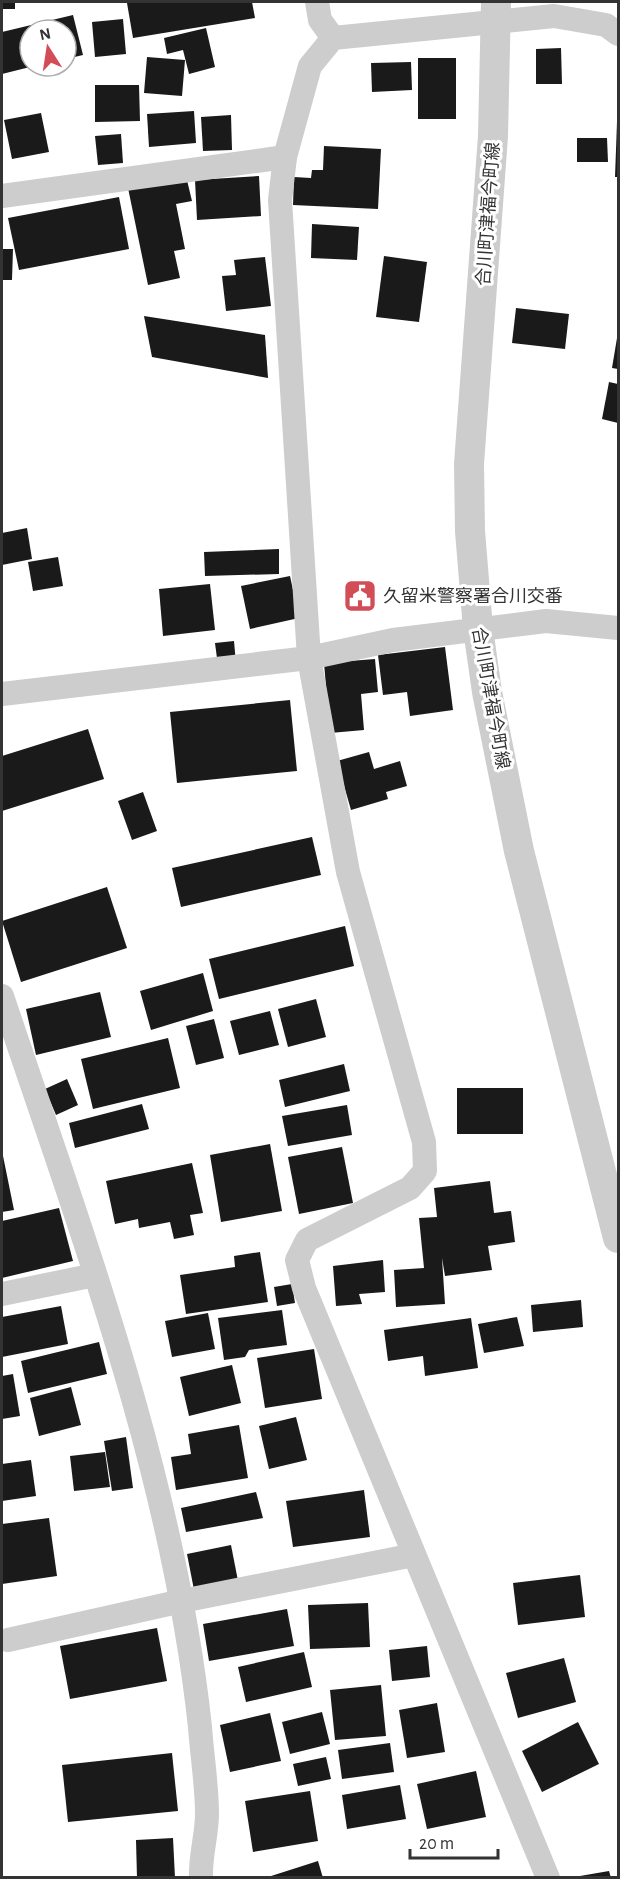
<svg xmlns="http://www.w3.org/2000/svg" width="620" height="1879" font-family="'Alegreya Sans','Noto Sans JP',sans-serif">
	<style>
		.building { fill: #1a1a1a }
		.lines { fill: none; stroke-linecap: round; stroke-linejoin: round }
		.minor { stroke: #cdcdcd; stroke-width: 24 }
		.tertiary { stroke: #cdcdcd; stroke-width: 30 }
		.labels { text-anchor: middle; stroke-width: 6; stroke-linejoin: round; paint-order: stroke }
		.street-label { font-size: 18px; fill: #333; stroke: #fff }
		.poi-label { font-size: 18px; fill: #333; stroke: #fff; text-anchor: start }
	</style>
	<rect width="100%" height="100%" fill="#fff"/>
	<g class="building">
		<rect x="2" y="2" width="13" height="7"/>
		<polygon points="137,2 252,2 255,18 133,38 127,3"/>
		<polygon points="73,15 83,55 66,59 66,30 30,30 30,67 2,74 2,32"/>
		<polygon points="123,19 126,54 95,57 92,22"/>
		<polygon points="206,28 215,67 189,74 183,50 167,54 164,38"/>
		<polygon points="561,48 562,84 536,84 536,49"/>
		<polygon points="147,57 185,60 182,96 144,93"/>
		<rect x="418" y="58" width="38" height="61"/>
		<polygon points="411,62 412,90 372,92 371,63"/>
		<polygon points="95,85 139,85 140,121 95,122"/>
		<polygon points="194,111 196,143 149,147 147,114"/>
		<polygon points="41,113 49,152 12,159 4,120"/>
		<polygon points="231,115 232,150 203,151 201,117"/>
		<polygon points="617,122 618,122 618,177 615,177"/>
		<polygon points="121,134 123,163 98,165 95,136"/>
		<polygon points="577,138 607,138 608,162 577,162"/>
		<polygon points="324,146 381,149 378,209 293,205 294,177 311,178 312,170 323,170"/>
		<polygon points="186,176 192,201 176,204 185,249 174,251 180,278 148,285 128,188"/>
		<polygon points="259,176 261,216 197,220 195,180"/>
		<polygon points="119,197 129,249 19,270 8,218"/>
		<polygon points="312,224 359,227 357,260 311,258"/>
		<polygon points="2,249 13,249 12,280 2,280"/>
		<polygon points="384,256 427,262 419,322 376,317"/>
		<polygon points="265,257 271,306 226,311 222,276 236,275 234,260"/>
		<polygon points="516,308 569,314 565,349 512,343"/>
		<polygon points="144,316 265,335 268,378 152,357"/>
		<polygon points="617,338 618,338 618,369 612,368"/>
		<polygon points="609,382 618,384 618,423 602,419"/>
		<polygon points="27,528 32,559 2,565 2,533"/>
		<polygon points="279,549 279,574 205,576 204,552"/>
		<polygon points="58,557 63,586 33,591 28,562"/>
		<polygon points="290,576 299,618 250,629 241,586"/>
		<polygon points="210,584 215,630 163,636 159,589"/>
		<polygon points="234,641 236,664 218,666 215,643"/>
		<polygon points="445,647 453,710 410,716 407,692 383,695 378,655"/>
		<polygon points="375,659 378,692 361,694 364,730 330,733 324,663"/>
		<polygon points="290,700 297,771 177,783 170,712"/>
		<polygon points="88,729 104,779 2,811 2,756"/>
		<polygon points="369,752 374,769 400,761 407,786 386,792 388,799 351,810 337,761"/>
		<polygon points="143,792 157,831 132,840 118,801"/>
		<polygon points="312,837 321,875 181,907 172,868"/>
		<polygon points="107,887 127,948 21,982 2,921"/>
		<polygon points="345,926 354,966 219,999 209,959"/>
		<polygon points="203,973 213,1011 151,1030 140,991"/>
		<polygon points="100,992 111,1037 36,1055 26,1009"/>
		<polygon points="316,999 326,1037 288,1047 278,1009"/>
		<polygon points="270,1011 279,1045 239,1055 230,1021"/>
		<polygon points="214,1019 224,1058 196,1065 186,1026"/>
		<polygon points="168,1038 180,1088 93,1109 81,1059"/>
		<polygon points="344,1064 350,1091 285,1107 279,1080"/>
		<polygon points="67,1079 78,1105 56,1115 45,1089"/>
		<rect x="457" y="1088" width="66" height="46"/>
		<polygon points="142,1104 149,1129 75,1148 69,1123"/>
		<polygon points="347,1105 352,1135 288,1146 282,1116"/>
		<polygon points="270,1144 282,1211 221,1222 210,1155"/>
		<polygon points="342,1147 353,1203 299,1214 288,1157"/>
		<polygon points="2,1151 14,1210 2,1212"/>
		<polygon points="192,1163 203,1213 190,1215 194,1235 174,1239 170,1222 139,1228 138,1219 115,1224 106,1181"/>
		<polygon points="490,1181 494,1213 511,1211 515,1242 488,1246 492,1270 445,1276 442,1258 445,1304 396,1307 394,1270 424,1268 419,1218 437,1217 434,1188"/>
		<polygon points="59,1208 73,1261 2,1278 2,1221"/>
		<polygon points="260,1252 268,1302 186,1314 180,1275 235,1267 234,1256"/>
		<polygon points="383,1260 385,1292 359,1294 362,1304 336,1306 333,1266"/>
		<polygon points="292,1284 295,1303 277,1306 274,1287"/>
		<polygon points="581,1300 583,1327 533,1332 531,1305"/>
		<polygon points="61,1306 68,1344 2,1357 2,1317"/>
		<polygon points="282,1310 287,1345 249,1350 245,1357 224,1360 218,1318"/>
		<polygon points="208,1313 215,1349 172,1357 165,1321"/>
		<polygon points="517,1317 524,1346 484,1353 478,1324"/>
		<polygon points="471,1318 478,1368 425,1376 423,1356 388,1361 384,1330"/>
		<polygon points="99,1342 107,1374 28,1393 21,1361"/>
		<polygon points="314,1349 322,1399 265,1408 257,1358"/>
		<polygon points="232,1365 241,1403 189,1416 180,1377"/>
		<polygon points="13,1374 20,1416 2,1419 2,1376"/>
		<polygon points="71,1387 81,1425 39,1436 30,1398"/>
		<polygon points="296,1417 307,1460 269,1469 259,1426"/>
		<polygon points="239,1425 248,1478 176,1490 171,1457 191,1454 188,1434"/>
		<polygon points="126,1437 133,1488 112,1491 104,1441"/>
		<polygon points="105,1452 110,1487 74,1491 70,1456"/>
		<polygon points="31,1460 36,1496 2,1501 2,1464"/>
		<polygon points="364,1490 370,1537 293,1547 286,1501"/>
		<polygon points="256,1492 263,1518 186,1532 181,1508"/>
		<polygon points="49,1518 57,1576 2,1584 2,1524"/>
		<polygon points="231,1545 239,1586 195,1595 187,1554"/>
		<polygon points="580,1575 585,1617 518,1625 513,1583"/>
		<polygon points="368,1603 370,1647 310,1649 308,1605"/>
		<polygon points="287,1609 294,1646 209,1661 203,1624"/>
		<polygon points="157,1628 167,1681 70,1699 60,1646"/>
		<polygon points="427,1646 430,1677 392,1681 389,1650"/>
		<polygon points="304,1652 312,1687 246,1702 238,1667"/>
		<polygon points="564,1658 576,1702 518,1718 506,1673"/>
		<polygon points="381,1685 386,1736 335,1740 330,1690"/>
		<polygon points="437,1703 445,1752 407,1758 399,1710"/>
		<polygon points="322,1712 330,1744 290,1754 282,1722"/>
		<polygon points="270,1713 281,1761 230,1772 220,1725"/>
		<polygon points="578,1722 599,1764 542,1792 522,1751"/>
		<polygon points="390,1743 394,1772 342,1779 338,1750"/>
		<polygon points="172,1753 178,1811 68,1822 62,1765"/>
		<polygon points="326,1757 331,1779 298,1786 293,1764"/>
		<polygon points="476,1771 486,1817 427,1829 417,1784"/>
		<polygon points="400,1785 406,1819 347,1829 342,1795"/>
		<polygon points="310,1791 318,1841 253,1852 245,1801"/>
		<polygon points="173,1838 175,1878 137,1878 136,1840"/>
		<polygon points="318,1861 323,1878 268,1878 268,1877"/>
		<polygon points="609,1871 611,1878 580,1878 580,1876"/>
	</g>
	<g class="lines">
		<g class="minor">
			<polyline points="317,2 320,20 333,38"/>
			<polyline points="2,196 285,157"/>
			<polyline points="2,694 309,658 393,640 546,621 618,628"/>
			<path d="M 2,996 C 82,1235 173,1475 200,1727 C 202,1756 207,1785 207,1814 C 207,1835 200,1856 201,1878"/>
			<polyline points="2,1294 95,1275"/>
			<polyline points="8,1640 182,1601 414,1555"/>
			<polyline points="548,1878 304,1288 297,1260 307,1240 410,1188 425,1171 424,1142 348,872 309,658 280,200 285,157 310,66 333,38 554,16 606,25 618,34"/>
		</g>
		<polyline class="tertiary" points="496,2 493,136 469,464 470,531 478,629 487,692 519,851 618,1238"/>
	</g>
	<defs>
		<g id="civic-square" transform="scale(1.725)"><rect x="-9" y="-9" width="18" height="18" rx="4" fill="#d24d55" stroke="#fff"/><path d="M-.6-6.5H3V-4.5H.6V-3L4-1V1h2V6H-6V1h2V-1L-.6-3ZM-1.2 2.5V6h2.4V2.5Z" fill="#fff"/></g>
	</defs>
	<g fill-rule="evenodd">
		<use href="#civic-square" x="360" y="596"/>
	</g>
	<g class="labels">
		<g class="street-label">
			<text transform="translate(488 214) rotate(-86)" y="6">合川町津福今町線</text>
			<text transform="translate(491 698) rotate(80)" y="6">合川町津福今町線</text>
		</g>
		<g class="poi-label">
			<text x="383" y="602">久留米警察署合川交番</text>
		</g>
	</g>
	<rect width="620" height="1879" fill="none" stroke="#333333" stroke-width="6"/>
	<g transform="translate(48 48) rotate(348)"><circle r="28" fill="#ffffff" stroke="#adadad" stroke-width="1.5"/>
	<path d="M0-4.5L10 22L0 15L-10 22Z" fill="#d24d55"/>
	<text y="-9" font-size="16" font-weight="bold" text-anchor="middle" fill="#333333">N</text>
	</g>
	<path d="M410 1849v9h88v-9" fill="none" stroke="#333333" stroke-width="3"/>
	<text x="419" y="1849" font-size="18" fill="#333333" stroke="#ffffff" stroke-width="4.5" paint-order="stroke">20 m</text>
</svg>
